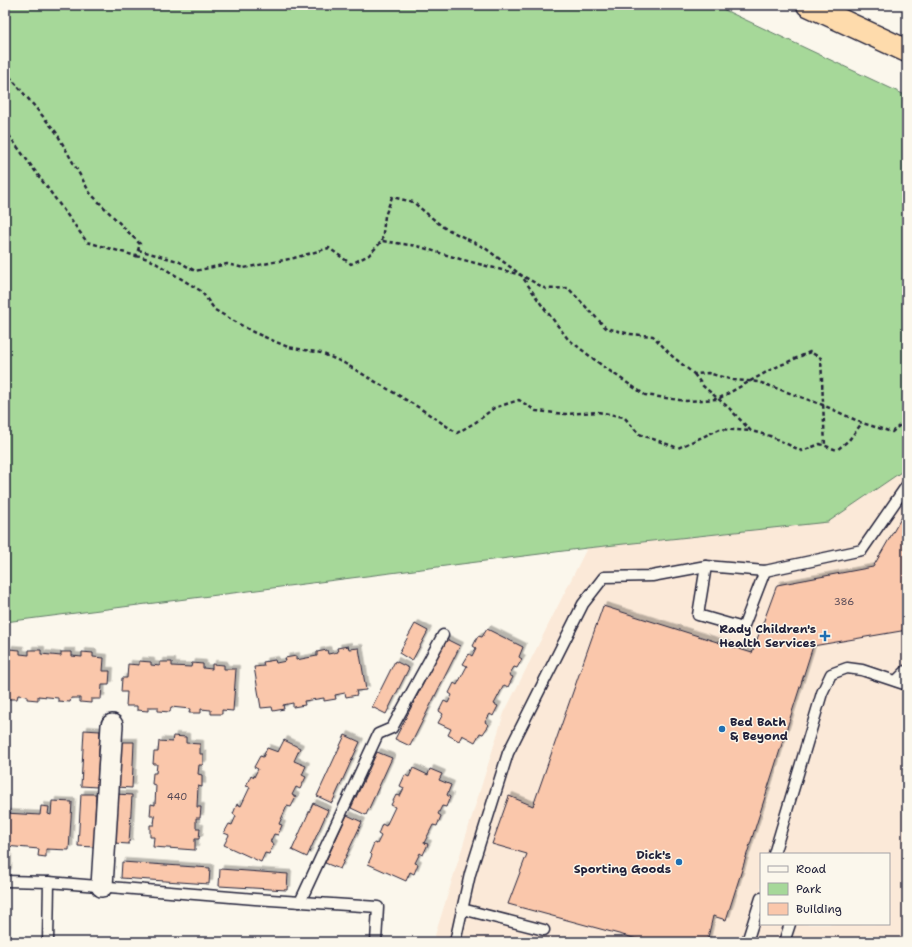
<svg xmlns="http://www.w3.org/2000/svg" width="912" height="947" font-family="'Shantell Sans',sans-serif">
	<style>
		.built { fill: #fbe9d8; fill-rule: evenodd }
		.green { fill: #a6d899; stroke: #647d6a }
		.building { fill: #fac7ab; stroke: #22223b; filter: url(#shadow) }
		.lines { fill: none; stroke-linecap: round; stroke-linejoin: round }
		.service-casing { stroke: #22223b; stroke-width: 13 }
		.minor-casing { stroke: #22223b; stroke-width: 24 }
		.motorway-casing { stroke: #22223b; stroke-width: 25 }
		.path { stroke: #22223b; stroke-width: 2.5; stroke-dasharray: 4 3; stroke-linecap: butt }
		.service { stroke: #fbf7ec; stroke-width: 10 }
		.minor { stroke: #fbf7ec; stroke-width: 21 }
		.motorway { stroke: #fedbac; stroke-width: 22 }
		.poi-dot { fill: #1f6fb2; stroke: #fbf7ec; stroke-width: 1.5 }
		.labels { text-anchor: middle; stroke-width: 3; stroke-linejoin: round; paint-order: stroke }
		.number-label { font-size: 10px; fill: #584b57 }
		.poi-label { font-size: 12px; font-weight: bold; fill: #22223b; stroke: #fbf7ec; text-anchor: end }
	</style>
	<defs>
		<filter id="shadow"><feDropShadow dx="3.5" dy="-3.5" stdDeviation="0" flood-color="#0004"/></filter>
	</defs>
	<rect width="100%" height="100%" fill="#fbf7ec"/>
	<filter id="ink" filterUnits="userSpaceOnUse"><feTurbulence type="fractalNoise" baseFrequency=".025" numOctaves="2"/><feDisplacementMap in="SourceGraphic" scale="8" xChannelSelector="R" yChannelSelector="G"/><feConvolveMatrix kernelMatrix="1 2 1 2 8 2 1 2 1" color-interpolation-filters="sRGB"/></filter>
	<g filter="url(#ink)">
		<path class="built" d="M 907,468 L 907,942 L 433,942 L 504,713 L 587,548 L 828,522 ZM 761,854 L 889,854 L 889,924 L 761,924 Z"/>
		<polygon class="green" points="5,5 714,5 907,96 907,468 828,522 587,548 5,622"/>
		<g class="building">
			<polygon points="907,508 907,630 813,646 726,920 713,916 707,942 677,942 671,940 641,940 508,904 527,854 492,844 509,796 533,806 603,606 752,653 777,585 873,567"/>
			<polygon points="415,624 428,631 412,661 399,653"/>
			<polygon points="487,629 523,647 519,657 522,659 517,668 514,667 509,675 513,677 508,687 504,685 494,704 498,706 493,716 490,714 485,722 489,725 483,734 480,733 475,742 462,735 459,741 448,735 451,729 438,723 443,714 439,711 444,701 448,703 452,695 449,693 454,683 457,685 467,666 463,664 469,654 472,656 476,648 473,646 478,636 482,637"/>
			<polygon points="446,639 460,646 410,746 395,739"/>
			<polygon points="348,646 349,649 359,648 366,690 356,691 357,695 346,697 345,693 335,695 336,699 324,701 324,698 304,701 305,705 293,707 293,703 283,705 284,709 273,711 272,707 261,708 254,667 264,666 263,662 275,660 276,663 286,661 285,658 296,656 296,660 317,656 317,652 327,650 328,654 338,652 337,648"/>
			<polygon points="9,649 20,650 20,654 29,655 29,650 41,650 41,654 61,656 61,652 72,652 72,656 82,657 82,652 93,653 93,657 104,658 103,671 110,671 109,685 102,685 101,699 91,699 91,703 80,702 80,698 71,698 70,702 58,701 58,698 38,696 38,700 27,699 27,696 18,695 17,699 6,699 5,653 8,653"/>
			<polygon points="139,661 151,662 151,665 160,666 160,662 172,662 172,666 191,667 192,663 203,664 203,668 212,669 212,664 224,665 224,669 236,669 233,711 222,710 222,714 211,714 211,710 201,709 201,713 189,713 190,709 171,707 170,712 158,711 158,707 148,707 148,711 137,710 137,706 126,706 127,692 121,692 122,678 127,678 128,664 139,665"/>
			<polygon points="395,661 409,668 386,714 372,707"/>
			<polygon points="84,730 100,731 97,787 81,786"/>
			<polygon points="345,735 360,742 332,803 317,796"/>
			<polygon points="173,736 186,737 186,743 200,744 200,754 203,754 203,765 199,765 198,774 202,775 202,787 198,786 197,807 201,807 200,818 196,818 196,828 200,828 199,839 195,839 195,850 153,847 154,837 150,837 150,825 154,825 155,816 150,816 151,804 155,805 156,785 152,784 153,773 156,773 157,764 153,764 154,752 158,752 159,741 172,742"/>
			<polygon points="284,740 300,748 294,761 306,766 302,775 306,777 300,789 296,787 292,795 296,797 291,807 287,806 279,824 282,825 278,835 274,834 270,842 274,844 269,854 265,853 261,862 224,845 229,835 224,833 229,824 232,825 236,816 233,814 237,804 241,806 250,787 246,786 251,775 254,777 258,769 254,767 260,756 263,757 267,748 278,752"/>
			<polygon points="119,742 134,742 132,788 117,787"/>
			<polygon points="377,752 392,758 366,815 351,808"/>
			<polygon points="413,768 428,775 430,769 442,774 439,780 451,785 447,795 450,797 446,807 442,806 438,814 441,816 437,826 433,825 424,843 428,844 423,855 420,853 415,863 418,864 414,874 410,872 406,881 368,864 372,855 370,853 374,843 377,844 381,836 378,834 382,824 386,826 395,807 391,805 396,795 400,796 404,788 400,786 405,775 409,777"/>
			<polygon points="81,794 96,794 94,847 78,846"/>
			<polygon points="116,794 132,795 129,844 113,843"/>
			<polygon points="52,801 72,802 69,850 46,849 46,857 38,856 39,849 5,846 5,813 40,815 41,806 49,807 48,814 51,815"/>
			<polygon points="313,803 328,810 307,857 292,850"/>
			<polygon points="347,815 362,822 340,869 325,863"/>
			<rect x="5" y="857" width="3" height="15"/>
			<polygon points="122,862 210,868 209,884 121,878"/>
			<polygon points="220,869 288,874 287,890 219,886"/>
		</g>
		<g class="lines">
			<g class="service-casing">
				<g id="service">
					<polyline points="706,566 698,615 743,628 765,571"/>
					<polyline points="896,681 907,670"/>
					<polyline points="774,854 822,693 831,674 847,668 862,670 907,685"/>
					<polyline points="5,881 49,882 48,942"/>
					<polyline points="49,882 255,899 378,907 376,942"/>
					<polyline points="300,902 378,734 392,728 443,635"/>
					<polyline points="462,909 544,930"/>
					<polyline points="455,942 470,874 508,753 583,604 604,577 652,576 706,566 765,571 862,550 907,485"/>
					<polyline points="747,942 761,898"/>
					<polyline points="784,942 790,924"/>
				</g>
			</g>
			<g class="minor-casing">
				<polyline id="minor" points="102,886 112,725"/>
			</g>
			<g class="motorway-casing">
				<polyline id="motorway" points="808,5 907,51"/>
			</g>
			<g class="path">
				<polyline points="5,71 56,132 90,193 140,244 136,256 87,242 5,130"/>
				<polyline points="382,241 385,216 392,197 413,202 443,227 485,248 521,275 541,304 568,339 604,367 645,395 686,401 718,399 772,369 810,352 821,358 825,446"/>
				<polyline points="138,250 178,261 195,271 227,264 244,268 294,258 329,248 351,264 369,255 382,241 417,246 460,259 521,275 546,289 568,288 606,328 630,334 653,336 672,356 694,374 708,373 733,380 759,382 823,405 862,423 892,432 907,419"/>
				<polyline points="136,256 149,259 201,291 215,310 253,332 288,347 321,353 344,363 418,407 457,433 476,422 494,408 519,400 536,411 566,414 598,412 624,417 639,434 678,448 720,429 751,431"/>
				<polyline points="694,374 703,386 728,407 751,431 770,436 802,451 820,444 837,450 849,440 862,423"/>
			</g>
			<use href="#service" class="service"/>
			<use href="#minor" class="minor"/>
			<use href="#motorway" class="motorway"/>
		</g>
	</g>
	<g class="poi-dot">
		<path d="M823 630h4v4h4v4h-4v4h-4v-4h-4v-4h4z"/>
		<circle cx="722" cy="729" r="4"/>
		<circle cx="679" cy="862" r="4"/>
	</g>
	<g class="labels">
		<g class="number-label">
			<text x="844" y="605">386</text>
			<text x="177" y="800">440</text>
		</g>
		<g class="poi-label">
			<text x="816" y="633">Rady Children's<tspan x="816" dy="14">Health Services</tspan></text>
			<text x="730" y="726" text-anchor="start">Bed Bath<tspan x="730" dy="14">&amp; Beyond</tspan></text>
			<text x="671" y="859">Dick's<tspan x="671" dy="14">Sporting Goods</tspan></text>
		</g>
	</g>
	<rect width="912" height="947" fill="none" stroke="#fbf7ec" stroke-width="20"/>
	<rect x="10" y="10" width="892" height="927" fill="none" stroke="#22223b" stroke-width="1.5" filter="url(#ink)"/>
	<rect x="760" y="853" width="130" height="72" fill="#fbf7ec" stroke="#a4a2a5"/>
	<rect x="768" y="866" width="20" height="6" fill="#fbf7ec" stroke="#a4a2a5"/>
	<text x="796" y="873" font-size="12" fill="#22223b">Road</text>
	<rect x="768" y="883" width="20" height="12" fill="#a6d899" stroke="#a4a2a5"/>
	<text x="796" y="893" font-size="12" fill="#22223b">Park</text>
	<rect x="768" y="903" width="20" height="12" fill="#fac7ab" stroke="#a4a2a5"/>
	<text x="796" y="913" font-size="12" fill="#22223b">Building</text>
</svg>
